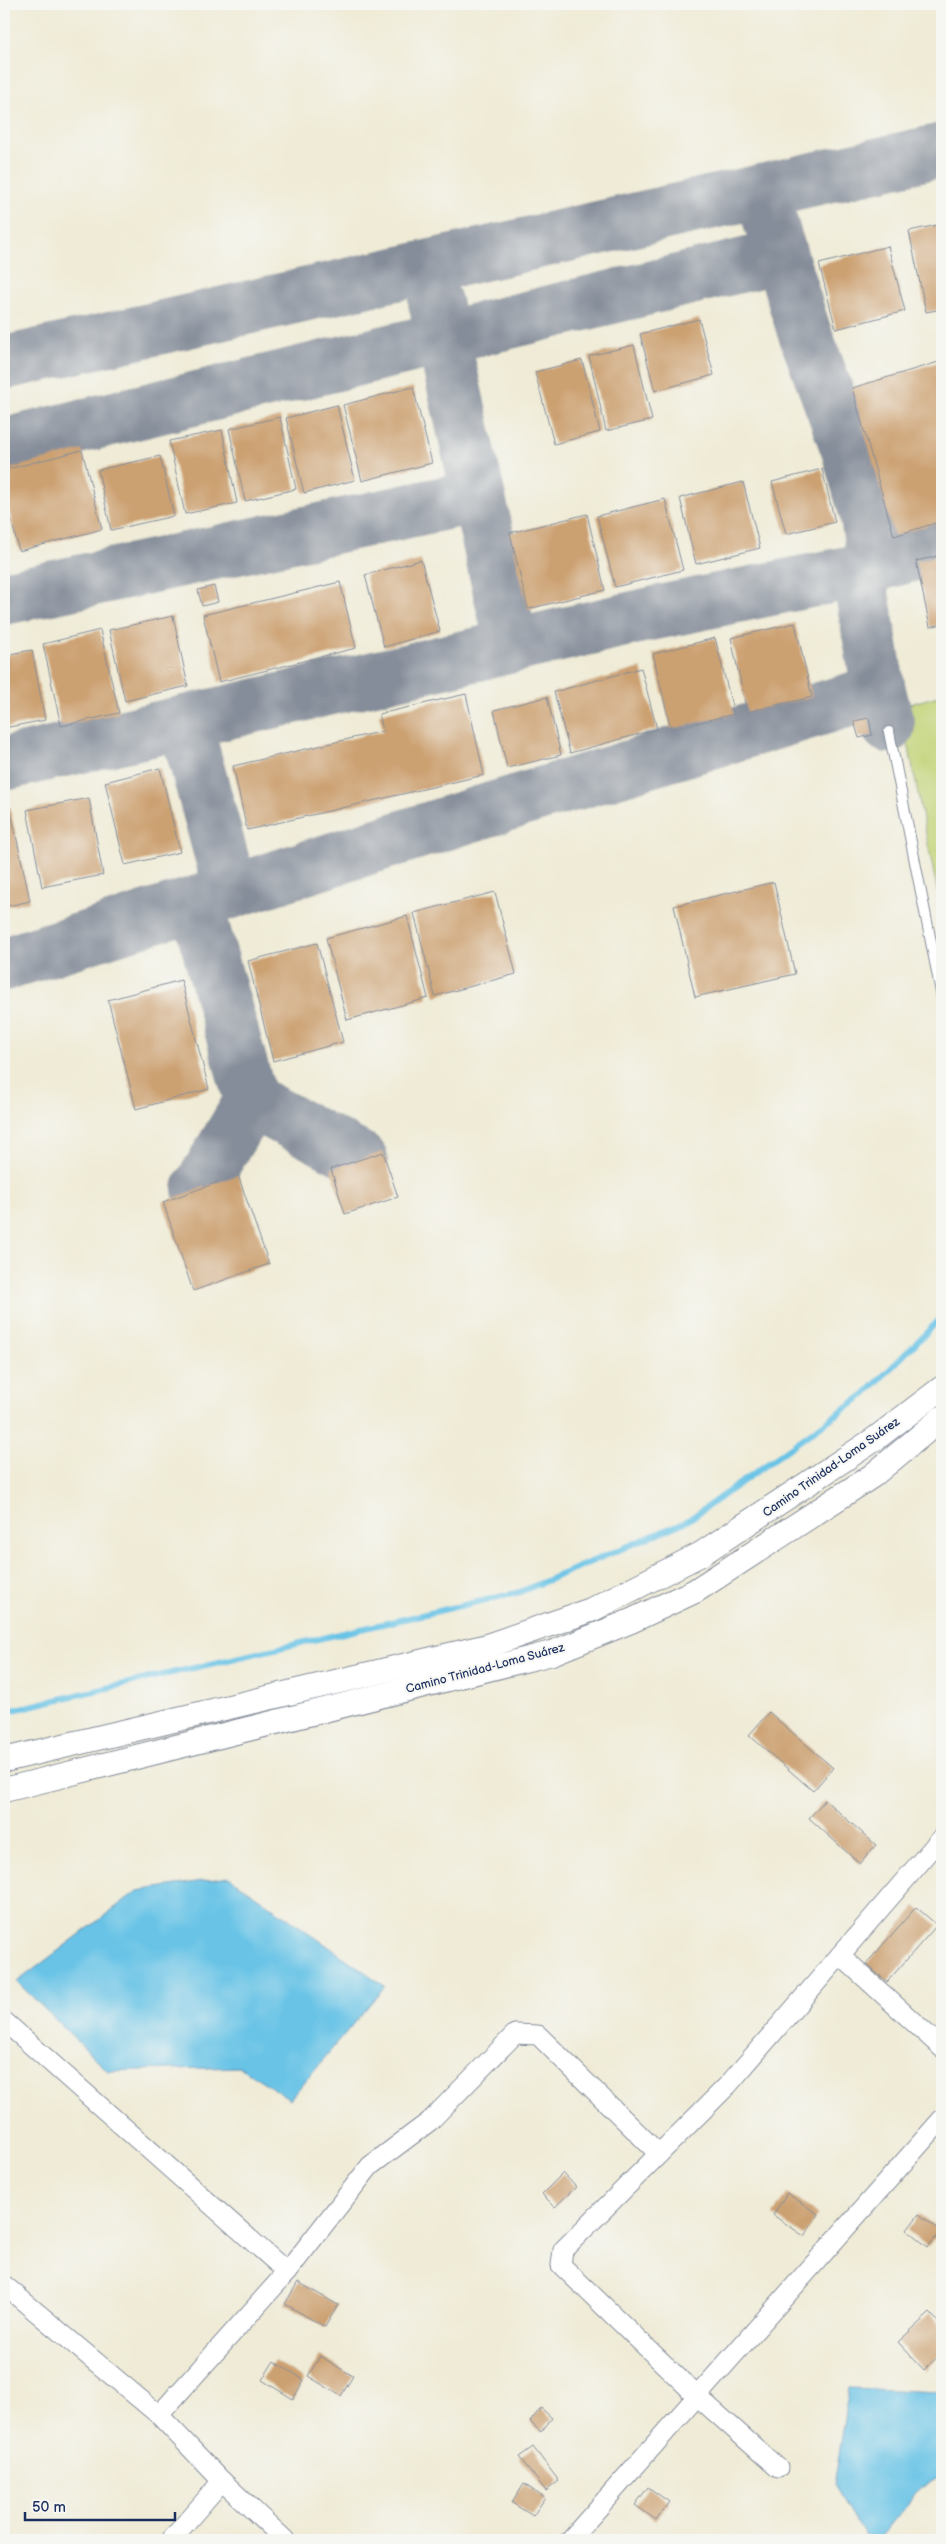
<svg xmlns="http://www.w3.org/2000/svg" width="946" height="2544" font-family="'Balsamiq Sans',sans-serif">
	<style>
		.green { fill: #c1d376; stroke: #6e816a }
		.water { fill: #68c3e6; stroke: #4279a2 }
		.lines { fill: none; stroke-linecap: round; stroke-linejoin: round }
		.stream { stroke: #68c3e6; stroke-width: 6 }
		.taxiway { stroke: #858d9a; stroke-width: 54 }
		.building { fill: #cca172 }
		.service-casing { stroke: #858d9a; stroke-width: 12 }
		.minor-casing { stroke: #858d9a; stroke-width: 21 }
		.tertiary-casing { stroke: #858d9a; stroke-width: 26 }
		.service { stroke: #fff; stroke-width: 10 }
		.minor { stroke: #fff; stroke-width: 19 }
		.tertiary { stroke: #fff; stroke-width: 24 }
		.labels { text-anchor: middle; stroke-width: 4; stroke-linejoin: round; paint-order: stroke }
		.street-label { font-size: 12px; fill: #1b2f5e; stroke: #f6f6f2 }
	</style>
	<rect width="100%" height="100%" fill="#f6f6f2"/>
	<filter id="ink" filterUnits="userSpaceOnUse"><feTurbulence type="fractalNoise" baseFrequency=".02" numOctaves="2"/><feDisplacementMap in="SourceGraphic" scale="10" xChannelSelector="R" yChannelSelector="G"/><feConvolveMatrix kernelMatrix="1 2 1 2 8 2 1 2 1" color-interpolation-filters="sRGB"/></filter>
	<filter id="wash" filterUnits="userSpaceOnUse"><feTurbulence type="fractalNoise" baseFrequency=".0096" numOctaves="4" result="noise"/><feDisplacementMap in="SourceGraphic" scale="20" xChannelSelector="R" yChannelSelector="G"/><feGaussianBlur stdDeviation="1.12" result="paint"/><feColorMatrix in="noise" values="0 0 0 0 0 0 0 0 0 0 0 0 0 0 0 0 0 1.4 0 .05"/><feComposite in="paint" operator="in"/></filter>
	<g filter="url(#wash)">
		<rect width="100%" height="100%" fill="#efebd6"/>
		<polygon class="green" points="942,695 942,915 905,728 902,706"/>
		<g class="water">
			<polygon points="229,1877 385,1986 290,2099 240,2067 108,2071 17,1982 137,1891"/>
			<polygon points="850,2388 939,2392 942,2397 942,2475 919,2490 878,2540 867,2540 834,2485"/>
		</g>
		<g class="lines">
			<polyline class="stream" points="4,1712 520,1592 687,1521 864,1395 942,1317"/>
			<g class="taxiway">
				<polyline points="435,302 512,646"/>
				<polyline points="4,363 942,150"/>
				<polyline points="4,445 781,256"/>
				<polyline points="875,565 942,547"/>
				<polyline points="858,571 879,691 888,726"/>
				<polyline points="4,598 478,496"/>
				<polyline points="185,722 231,892"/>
				<polyline points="4,764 655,613 858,571 875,565 866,512 848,450 803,328 761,191"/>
				<polyline points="196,903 251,1101 199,1189"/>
				<polyline points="4,964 472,815 879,691"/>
				<polyline points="251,1101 361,1159"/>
			</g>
		</g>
		<g id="blocks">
			<g class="building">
				<polygon points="942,224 942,309 926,312 909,231"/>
				<polygon points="888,246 905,311 836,329 819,264"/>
				<polygon points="699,319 714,375 655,391 640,334"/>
				<polygon points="634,345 652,420 606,431 589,356"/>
				<polygon points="582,360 600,432 554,444 535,372"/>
				<polygon points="942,361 942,521 894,536 852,388"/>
				<polygon points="413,387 432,463 362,481 343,405"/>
				<polygon points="337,405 355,480 304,493 286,418"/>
				<polygon points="280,417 296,489 245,501 229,429"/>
				<polygon points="222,430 237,503 185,514 169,441"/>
				<polygon points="82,450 102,529 19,551 4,490 4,470"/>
				<polygon points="160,456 174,516 111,530 98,470"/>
				<polygon points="822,469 835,522 786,534 772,482"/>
				<polygon points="743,482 760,548 696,564 680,498"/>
				<polygon points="665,499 683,570 615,587 597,516"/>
				<polygon points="587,514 605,590 528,609 510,533"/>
				<polygon points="942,555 942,624 930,627 916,561"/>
				<polygon points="421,560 440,631 384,647 365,575"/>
				<polygon points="340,582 356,648 219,682 203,615"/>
				<polygon points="214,586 218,602 202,606 198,590"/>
				<polygon points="173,616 188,686 125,701 109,630"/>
				<polygon points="795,623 812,697 747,712 731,638"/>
				<polygon points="100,630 119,713 61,726 43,644"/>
				<polygon points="715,638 734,714 671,729 653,654"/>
				<polygon points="32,650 45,720 4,728 4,655"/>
				<polygon points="641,668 657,729 570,753 554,692"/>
				<polygon points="466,694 484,775 247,830 233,766 383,731 379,714"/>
				<polygon points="547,697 561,755 507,768 494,710"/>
				<polygon points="869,718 872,735 859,738 854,721"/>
				<polygon points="160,768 180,852 125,865 105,782"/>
				<polygon points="89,798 103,875 42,887 27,810"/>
				<polygon points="10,807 30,901 4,907 4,809"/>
				<polygon points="774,882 795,974 695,997 674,906"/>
				<polygon points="495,892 516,974 435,996 414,913"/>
				<polygon points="407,916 428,998 347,1020 326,938"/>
				<polygon points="317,943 343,1042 273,1061 248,961"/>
				<polygon points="181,980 209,1089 136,1109 108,1000"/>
				<polygon points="383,1152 398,1197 345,1214 331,1169"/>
				<polygon points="238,1175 269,1264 193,1291 163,1202"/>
				<polygon points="769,1712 833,1768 813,1791 749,1735"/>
				<polygon points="825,1800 876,1845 860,1864 809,1818"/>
				<polygon points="916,1907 937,1925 887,1982 866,1964"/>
				<polygon points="563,2173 576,2187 555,2207 542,2194"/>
				<polygon points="787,2193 818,2214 804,2236 773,2215"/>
				<polygon points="919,2214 941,2231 928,2247 907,2230"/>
				<polygon points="298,2282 338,2305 325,2327 285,2304"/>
				<polygon points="930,2313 942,2326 942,2353 924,2370 898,2342"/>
				<polygon points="320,2356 353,2376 341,2396 308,2376"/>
				<polygon points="274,2361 304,2380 293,2399 262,2380"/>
				<polygon points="541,2408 552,2418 541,2432 530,2422"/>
				<polygon points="533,2447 559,2481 546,2491 519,2457"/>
				<polygon points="524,2484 545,2498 533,2516 512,2503"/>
				<polygon points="648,2487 669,2502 656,2520 635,2505"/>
			</g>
		</g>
	</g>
	<g filter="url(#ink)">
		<use href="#blocks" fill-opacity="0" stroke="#858d9a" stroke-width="1"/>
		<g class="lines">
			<g class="service-casing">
				<polyline id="service" points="889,732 942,997"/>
			</g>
			<g class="minor-casing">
				<g id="minor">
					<polyline points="840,1955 942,2048"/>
					<polyline points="4,2021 287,2272"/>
					<polyline points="4,2285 159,2415 222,2481 285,2540"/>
					<polyline points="159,2415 287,2272 370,2166 430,2121 515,2034 538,2035 659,2154"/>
					<polyline points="778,2468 697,2396 561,2265 563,2250 728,2085 942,1837"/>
					<polyline points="171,2540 222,2481"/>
					<polyline points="570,2540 942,2119"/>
				</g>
			</g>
			<g class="tertiary-casing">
				<g id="tertiary">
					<polyline points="4,1760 484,1647 591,1610 701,1554 875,1439 942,1388"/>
					<polyline points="4,1790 552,1653 631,1621 695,1591 872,1476 942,1418"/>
				</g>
			</g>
			<use href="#service" class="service"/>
			<use href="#minor" class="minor"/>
			<use href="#tertiary" class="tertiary"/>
		</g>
	</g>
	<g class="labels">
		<g class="street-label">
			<text transform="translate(831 1467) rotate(-35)" y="4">Camino Trinidad-Loma Suárez</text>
			<text transform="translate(485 1668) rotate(-15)" y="4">Camino Trinidad-Loma Suárez</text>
		</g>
	</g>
	<rect width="946" height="2544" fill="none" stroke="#f6f6f2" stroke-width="20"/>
	<path d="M25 2512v8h150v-8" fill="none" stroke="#1b2f5e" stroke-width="2.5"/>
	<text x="32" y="2512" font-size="15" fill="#1b2f5e" stroke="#f6f6f2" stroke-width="4" paint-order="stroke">50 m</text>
</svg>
